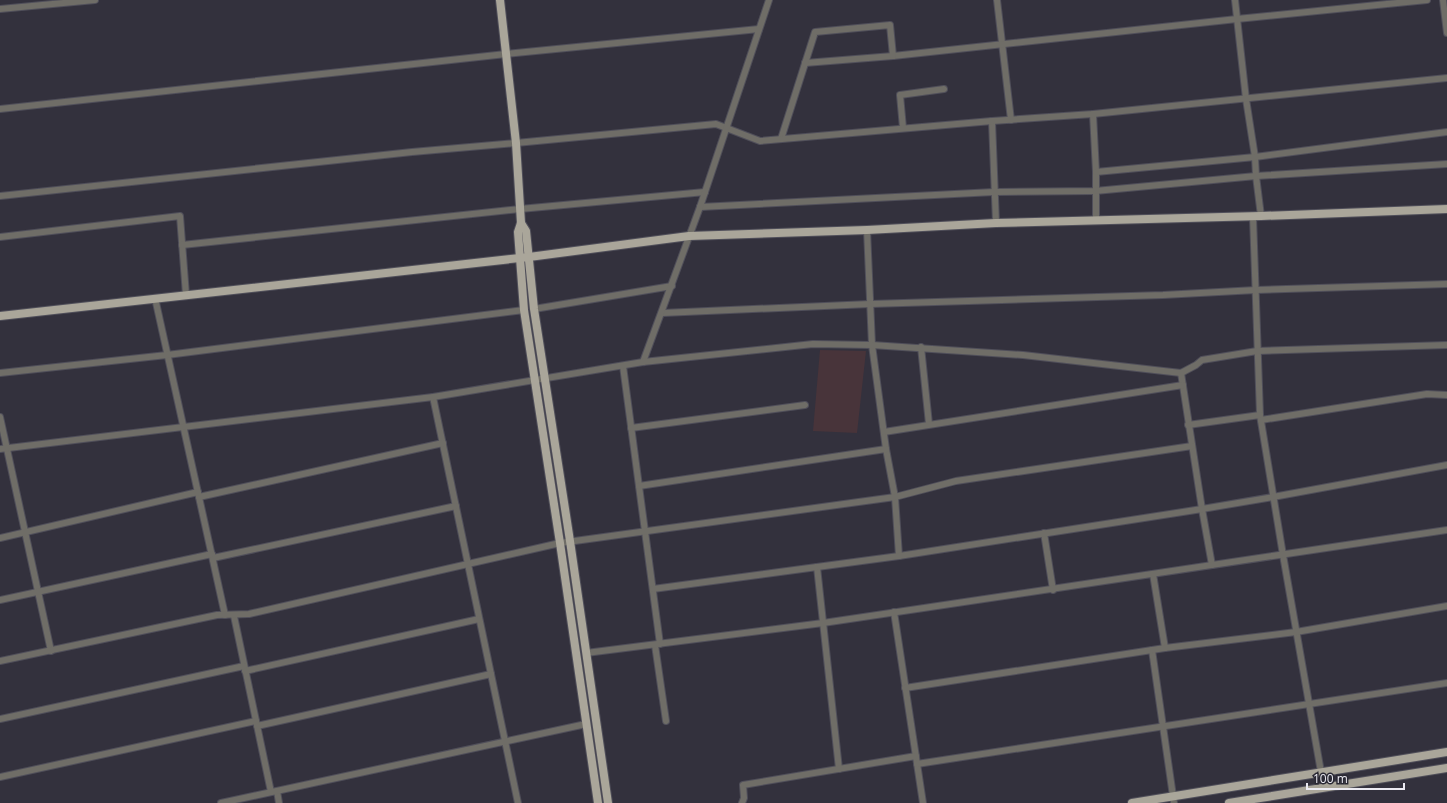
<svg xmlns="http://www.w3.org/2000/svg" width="1447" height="803" font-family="'Open Sans',sans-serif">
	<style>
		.education { fill: #48343a }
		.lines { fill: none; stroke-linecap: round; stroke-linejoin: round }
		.minor-casing { stroke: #504f5a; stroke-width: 8 }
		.major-casing { stroke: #504f5a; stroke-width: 10 }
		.minor { stroke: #6f6d67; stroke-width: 6 }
		.major { stroke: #aaa69a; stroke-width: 8 }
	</style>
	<rect width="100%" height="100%" fill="#33313d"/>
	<polygon class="education" points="820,350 866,351 857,433 813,431"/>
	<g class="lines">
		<g class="minor-casing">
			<g id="minor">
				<polyline points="997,0 1011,120"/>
				<polyline points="1235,0 1246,99 1255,157 1256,176 1261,216"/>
				<polyline points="1443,0 1447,33"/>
				<polyline points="0,9 95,0"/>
				<polyline points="805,63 893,56 1237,19 1427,0"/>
				<polyline points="0,109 506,54 759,29"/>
				<polyline points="1093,114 1096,172 1096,221"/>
				<polyline points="992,121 996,223"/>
				<polyline points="903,128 900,95 944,89"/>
				<polyline points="781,139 815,32 890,25 893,56"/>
				<polyline points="1096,172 1255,157 1447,132"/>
				<polyline points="0,196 412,152 516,143 716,124 760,141 992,121 1093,114 1447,78"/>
				<polyline points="700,207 994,192 1095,191 1256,176 1447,164"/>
				<polyline points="1253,217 1260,415 1283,555 1321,772"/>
				<polyline points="867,230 872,345 886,449 895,497 899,556"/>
				<polyline points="0,237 180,216 186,295"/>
				<polyline points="182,245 520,209 705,192"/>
				<polyline points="155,298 225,615"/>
				<polyline points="534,309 672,286"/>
				<polyline points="662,313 870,304 1163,295 1256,290 1447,284"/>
				<polyline points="921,347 929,424"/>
				<polyline points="643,362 700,207 769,0"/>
				<polyline points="623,366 660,644"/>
				<polyline points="0,373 167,355 524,310"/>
				<polyline points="1181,373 1202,509 1212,565"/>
				<polyline points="433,397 518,803"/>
				<polyline points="0,417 51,651"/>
				<polyline points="1261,420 1427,394 1447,395"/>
				<polyline points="1188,425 1260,415"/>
				<polyline points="631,428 805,405"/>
				<polyline points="884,432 1183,385"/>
				<polyline points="0,449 433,397 643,362 813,344 872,345 1023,355 1181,373 1196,365 1202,360 1257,351 1447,345"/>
				<polyline points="639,486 886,449"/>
				<polyline points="199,497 443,443"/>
				<polyline points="1044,533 1053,590"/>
				<polyline points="0,538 198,492"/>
				<polyline points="213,558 456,506"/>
				<polyline points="817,567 839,769"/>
				<polyline points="1153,574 1165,648"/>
				<polyline points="653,589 899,556 1202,509 1273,497 1447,465"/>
				<polyline points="0,600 212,554"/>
				<polyline points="894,612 923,803"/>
				<polyline points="234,616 271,792"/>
				<polyline points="655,645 666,721"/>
				<polyline points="1152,650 1174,803"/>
				<polyline points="586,653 823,623 1447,530"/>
				<polyline points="0,661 217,615 249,614 560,543 895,497 956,481 1192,446"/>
				<polyline points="245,671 479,619"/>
				<polyline points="905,688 1165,648 1296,632 1447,606"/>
				<polyline points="0,719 244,666"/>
				<polyline points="257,726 491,674"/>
				<polyline points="917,764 1447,683"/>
				<polyline points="0,777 256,721"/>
				<polyline points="277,791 279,803"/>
				<polyline points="221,803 586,724"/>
				<polyline points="742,803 744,798 743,785 916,756"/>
			</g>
		</g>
		<g class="major-casing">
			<g id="major">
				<polyline points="500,0 516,143 521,223 518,232 524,310 560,543 598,803"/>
				<polyline points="521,223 526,231 534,309 570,541 608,803"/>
				<polyline points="0,316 529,257 689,236 867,230 996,223 1261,216 1447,209"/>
				<polyline points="1132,803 1447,752"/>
				<polyline points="1229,803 1447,768"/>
			</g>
		</g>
		<use href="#minor" class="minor"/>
		<use href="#major" class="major"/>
	</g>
	<path d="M1307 783v6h97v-6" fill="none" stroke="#ebeaf2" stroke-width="2"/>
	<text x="1313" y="783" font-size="12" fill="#ebeaf2" stroke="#292833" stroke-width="3" paint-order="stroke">100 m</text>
</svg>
